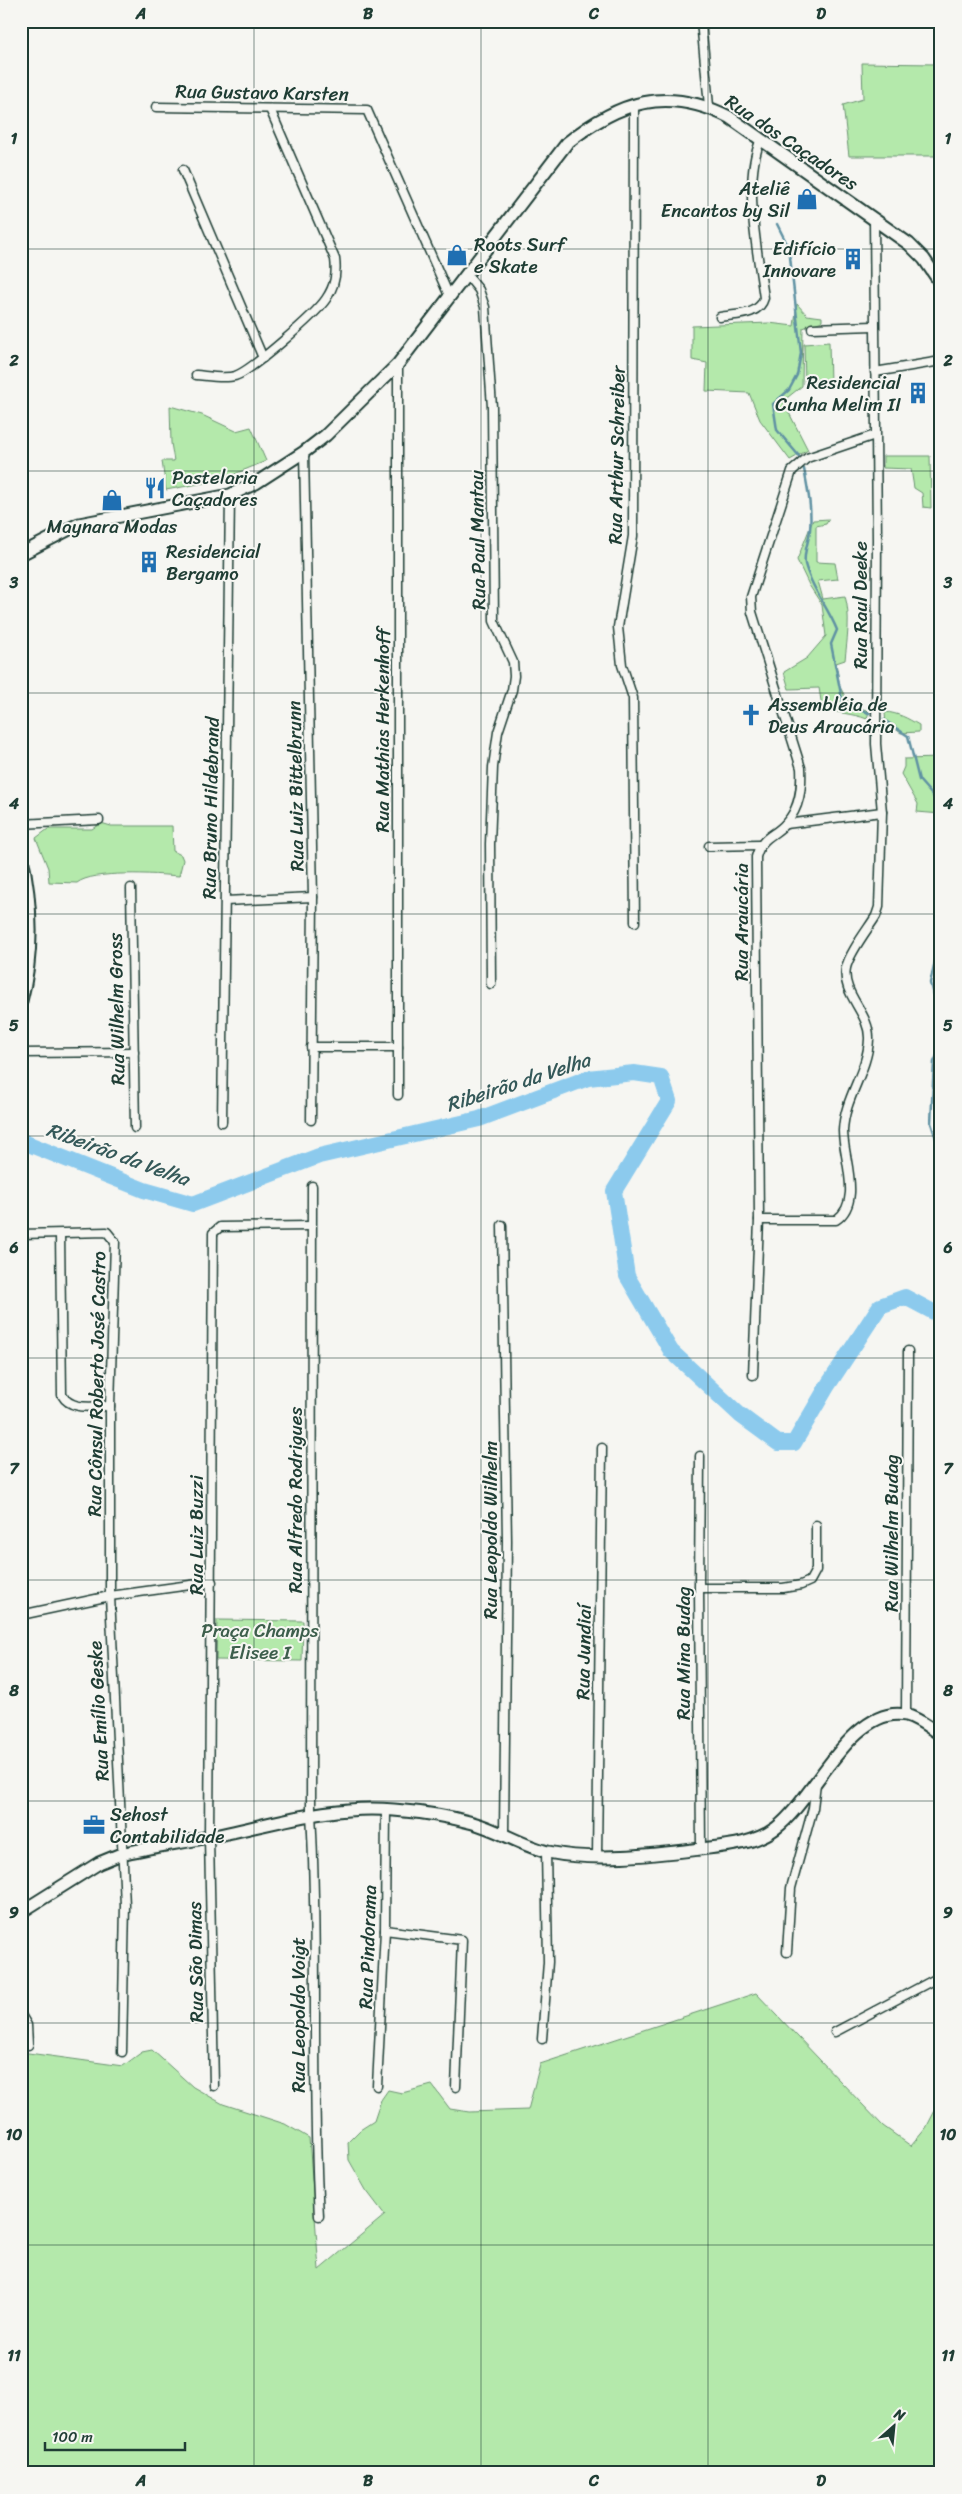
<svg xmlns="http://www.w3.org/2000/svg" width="962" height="2494" font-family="Sriracha,sans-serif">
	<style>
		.green { fill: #b4e9ab; stroke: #6a9370 }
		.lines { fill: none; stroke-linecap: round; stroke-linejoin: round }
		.stream { stroke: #6092a3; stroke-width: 2.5 }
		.river { stroke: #8ccaed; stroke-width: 16 }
		.street-casing { stroke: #1f3d34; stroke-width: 11 }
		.secondary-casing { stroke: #1f3d34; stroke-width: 15 }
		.street { stroke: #f6f6f2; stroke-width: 8 }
		.secondary { stroke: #f6f6f2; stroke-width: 11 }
		.grid { fill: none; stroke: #1f3d34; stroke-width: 1; stroke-opacity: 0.55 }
		.labels { text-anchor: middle; stroke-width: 4; stroke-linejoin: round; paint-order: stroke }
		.street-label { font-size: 19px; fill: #1f3d34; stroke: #f6f6f2 }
		.poi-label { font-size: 19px; fill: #1f3d34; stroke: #f6f6f2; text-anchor: start }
		.park-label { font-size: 19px; fill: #3d5f4c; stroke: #f6f6f2 }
		.water-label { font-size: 20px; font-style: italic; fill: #355959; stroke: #f6f6f2 }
		.neatline { fill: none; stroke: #1f3d34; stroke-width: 2 }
		.grid-label { font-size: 16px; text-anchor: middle; font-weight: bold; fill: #1f3d34 }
	</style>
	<rect width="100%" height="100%" fill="#f6f6f2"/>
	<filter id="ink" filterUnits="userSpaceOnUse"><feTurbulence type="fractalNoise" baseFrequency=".02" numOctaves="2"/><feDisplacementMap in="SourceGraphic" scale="10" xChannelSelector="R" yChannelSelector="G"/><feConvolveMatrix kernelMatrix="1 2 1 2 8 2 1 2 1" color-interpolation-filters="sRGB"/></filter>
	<g filter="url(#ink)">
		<g class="green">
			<polygon points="862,63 936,64 941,107 941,238 938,156 849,156 843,105 863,99"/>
			<polygon points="797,304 807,315 822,317 822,321 803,328 802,386 783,401 808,450 790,460 760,420 749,393 706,391 707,363 692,360 692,326 769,323 794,326"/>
			<polygon points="829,342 830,383 805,385 804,344"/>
			<polygon points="170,406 202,415 236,431 251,427 266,461 220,480 166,490 162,461 174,461 171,443"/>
			<polygon points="883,456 930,456 931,508 923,507 922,493 914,488 911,469 883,468"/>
			<path d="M 829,519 L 826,524 L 816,526 L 816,562 L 835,563 L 838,579 L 818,581 L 823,599 L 845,596 C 851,617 847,639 845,660 L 836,663 L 840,687 L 849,704 L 869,711 L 867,719 C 852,713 837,714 822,707 L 819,688 L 789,689 L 784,672 L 807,658 L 826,636 L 822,605 L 809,585 L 797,560 L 813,520 Z"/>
			<polygon points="941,532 941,814 917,812 918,804 901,774 904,767 904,759 940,758 939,535"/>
			<path d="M 885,712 C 898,713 907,718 919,725 L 919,732 L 901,733 L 894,728 L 886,726 Z"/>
			<path d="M 101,823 L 111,826 L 172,826 L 173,851 L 181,855 L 183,860 L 179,876 C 156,874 93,870 77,883 L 49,882 L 48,868 L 36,838 L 48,829 L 92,829 Z"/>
			<polygon points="217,1620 303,1621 302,1661 216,1660"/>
			<polygon points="756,1993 883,2126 911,2146 926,2128 941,2099 941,2473 21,2473 21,2052 123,2066 142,2052 152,2050 193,2087 223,2104 285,2124 309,2138 319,2270 385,2215 366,2190 349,2160 348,2142 360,2130 374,2121 381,2100 388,2090 402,2093 432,2085 450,2109 469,2112 528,2110 540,2064"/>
		</g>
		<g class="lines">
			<g class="stream">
				<polyline points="777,224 789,248 801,353 797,375 789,390 773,404 777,430 799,456"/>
				<path d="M 804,469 C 808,490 812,509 810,530 C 809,541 803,553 805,564 C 811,588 828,607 837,630 L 831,644 L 843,704 L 869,713"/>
				<polyline points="884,720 908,736 919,780 933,796 941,815"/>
				<polyline points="941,849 941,855"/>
				<polyline points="941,935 930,983 941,1027"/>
				<polyline points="941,1047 934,1062 931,1123 941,1154"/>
			</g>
			<polyline class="river" points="21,1141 144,1190 193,1204 319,1156 479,1119 588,1078 634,1073 661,1077 669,1101 614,1191 627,1276 671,1351 740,1415 778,1443 794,1443 828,1385 880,1306 905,1297 941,1316"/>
			<g class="street-casing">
				<g id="street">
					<polyline points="701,21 709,106"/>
					<polyline points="634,104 633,536 618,627 622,665 633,698 635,922"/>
					<polyline points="156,107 367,110 450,298"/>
					<polyline points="183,170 263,358"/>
					<polyline points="467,275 479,290 485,307 492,407 494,621 513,662 514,676 512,690 498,732 493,767 490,844 491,984"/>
					<path d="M 720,317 C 736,314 759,316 764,298 C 758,253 742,182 761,139"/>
					<polyline points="812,328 874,326"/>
					<polyline points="875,372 941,361"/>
					<path d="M 196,375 C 208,376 224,379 235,376 C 251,371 316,314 326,299 C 335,286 337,274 335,259 L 270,109"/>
					<polyline points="304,452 313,897 311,1120"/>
					<polyline points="21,824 99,820"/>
					<polyline points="786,824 882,812"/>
					<polyline points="709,846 759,845"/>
					<polyline points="131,888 135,1128"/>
					<polyline points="225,901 313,897"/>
					<polyline points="311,1047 398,1047"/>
					<polyline points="21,1053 134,1052"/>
					<polyline points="398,1095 398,364"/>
					<polyline points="222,1122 230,495"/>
					<path d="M 312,1186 L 311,1814 C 319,1948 311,2082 319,2216"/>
					<path d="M 759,1220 L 836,1220 C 863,1202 843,1158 843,1131 C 844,1098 868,1071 869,1039 C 870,1013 841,994 846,968 C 849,953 868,929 876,916 L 879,907 L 882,812 L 876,744 L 877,539 L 874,220"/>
					<polyline points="502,1225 507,1541 504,1834"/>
					<polyline points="21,1234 107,1232 115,1242 110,1406 110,1596 125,1905 122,2052"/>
					<path d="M 60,1234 L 62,1395 C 71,1411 93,1406 110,1406"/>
					<path d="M 753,1375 L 759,1220 L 756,857 C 762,835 774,837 786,823 C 800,808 802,788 801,768 L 752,612 L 751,597 L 792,471 L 807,458 L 875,435"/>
					<polyline points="700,1456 699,1588 701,1849"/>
					<polyline points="699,1588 783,1588 801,1585 810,1581 816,1570 816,1525"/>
					<polyline points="21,1615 110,1596 212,1582"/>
					<polyline points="906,1715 908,1351"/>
					<polyline points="597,1856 602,1448"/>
					<polyline points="385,1930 462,1940 456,2087"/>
					<polyline points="787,1952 791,1888 813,1808 816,1783"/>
					<polyline points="21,2015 27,2025 28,2045"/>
					<polyline points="835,2032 941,1976"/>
					<polyline points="542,2039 548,1962 546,1851"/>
					<polyline points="214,2086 209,1837 213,1233 220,1227 311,1226"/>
					<polyline points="377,2086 385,1930 386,1809"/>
				</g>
			</g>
			<g class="secondary-casing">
				<g id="secondary">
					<path d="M 21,554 L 79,524 L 230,495 L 256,483 L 304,452 L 326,435 L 398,364 L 567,143 C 619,101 667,86 729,117 L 909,244 L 924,259 L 941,284"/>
					<path d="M 21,853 C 32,902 34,953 21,1001"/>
					<path d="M 21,1912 L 99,1863 L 121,1854 C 150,1847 180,1843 209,1837 C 270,1825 331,1804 394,1810 C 420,1812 448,1816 473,1823 C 499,1830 522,1846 548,1852 C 597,1862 651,1855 700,1849 C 725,1846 755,1844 776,1828 C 814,1800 852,1704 906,1715 C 918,1718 930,1728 941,1735"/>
				</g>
			</g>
			<use href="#street" class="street"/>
			<use href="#secondary" class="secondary"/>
		</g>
	</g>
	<path class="grid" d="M 254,21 L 254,2473M 481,21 L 481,2473M 708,21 L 708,2473M 21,249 L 941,249M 21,471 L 941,471M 21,693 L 941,693M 21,914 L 941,914M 21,1136 L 941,1136M 21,1358 L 941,1358M 21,1580 L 941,1580M 21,1801 L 941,1801M 21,2023 L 941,2023M 21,2245 L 941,2245"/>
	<defs>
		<g id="shop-bare" transform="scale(1.725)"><path d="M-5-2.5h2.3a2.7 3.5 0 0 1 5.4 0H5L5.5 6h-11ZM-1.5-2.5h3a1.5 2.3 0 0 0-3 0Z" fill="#1f6fb2" stroke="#f6f6f2" stroke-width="2.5" paint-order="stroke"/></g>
		<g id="building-bare" transform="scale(1.725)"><path d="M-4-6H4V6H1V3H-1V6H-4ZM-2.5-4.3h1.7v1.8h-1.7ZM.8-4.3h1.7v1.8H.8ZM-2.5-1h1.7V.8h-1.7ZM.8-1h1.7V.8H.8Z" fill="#1f6fb2" stroke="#f6f6f2" stroke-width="2.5" paint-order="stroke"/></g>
		<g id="restaurant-bare" transform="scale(1.725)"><path d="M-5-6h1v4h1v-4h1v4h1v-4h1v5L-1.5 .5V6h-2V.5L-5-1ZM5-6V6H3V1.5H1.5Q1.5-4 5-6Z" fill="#1f6fb2" stroke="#f6f6f2" stroke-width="2.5" paint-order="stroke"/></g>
		<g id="church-bare" transform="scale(1.725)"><path d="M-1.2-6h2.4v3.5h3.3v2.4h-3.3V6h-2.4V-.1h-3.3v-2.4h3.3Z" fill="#1f6fb2" stroke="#f6f6f2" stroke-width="2.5" paint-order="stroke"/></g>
		<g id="office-bare" transform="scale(1.725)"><path d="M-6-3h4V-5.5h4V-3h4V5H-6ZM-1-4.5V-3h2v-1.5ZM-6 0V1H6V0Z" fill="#1f6fb2" stroke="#f6f6f2" stroke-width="2.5" paint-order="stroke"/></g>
	</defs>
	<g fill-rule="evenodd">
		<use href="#shop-bare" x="807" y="199"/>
		<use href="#shop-bare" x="457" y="255"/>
		<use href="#building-bare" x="853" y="259"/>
		<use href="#building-bare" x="918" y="393"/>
		<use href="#restaurant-bare" x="155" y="488"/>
		<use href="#shop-bare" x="112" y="500"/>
		<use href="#building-bare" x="149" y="562"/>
		<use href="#church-bare" x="751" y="715"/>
		<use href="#office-bare" x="94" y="1825"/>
	</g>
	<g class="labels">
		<g class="street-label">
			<text transform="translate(262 92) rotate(1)" y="7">Rua Gustavo Karsten</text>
			<text transform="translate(792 142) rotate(34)" y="7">Rua dos Caçadores</text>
			<text transform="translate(616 455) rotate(-89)" y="7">Rua Arthur Schreiber</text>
			<text transform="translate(477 540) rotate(-91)" y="7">Rua Paul Mantau</text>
			<text transform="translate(860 605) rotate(-90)" y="7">Rua Raul Deeke</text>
			<text transform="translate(382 730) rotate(-90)" y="7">Rua Mathias Herkenhoff</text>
			<text transform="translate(295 786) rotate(-91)" y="7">Rua Luiz Bittelbrunn</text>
			<text transform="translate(210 808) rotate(-89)" y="7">Rua Bruno Hildebrand</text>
			<text transform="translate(741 922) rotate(-90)" y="7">Rua Araucária</text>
			<text transform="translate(116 1009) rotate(-91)" y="7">Rua Wilhelm Gross</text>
			<text transform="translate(96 1384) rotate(-89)" y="7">Rua Cônsul Roberto José Castro</text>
			<text transform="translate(295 1500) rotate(-90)" y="7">Rua Alfredo Rodrigues</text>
			<text transform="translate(490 1530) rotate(-90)" y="7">Rua Leopoldo Wilhelm</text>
			<text transform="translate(891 1533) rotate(-90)" y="7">Rua Wilhelm Budag</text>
			<text transform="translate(196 1535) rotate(-90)" y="7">Rua Luiz Buzzi</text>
			<text transform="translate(583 1652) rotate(-89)" y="7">Rua Jundiaí</text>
			<text transform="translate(683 1653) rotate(-90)" y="7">Rua Mina Budag</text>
			<text transform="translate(98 1711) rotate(-93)" y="7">Rua Emílio Geske</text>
			<text transform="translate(367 1947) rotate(-88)" y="7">Rua Pindorama</text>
			<text transform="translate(195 1962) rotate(-91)" y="7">Rua São Dimas</text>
			<text transform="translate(298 2015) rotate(-90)" y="7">Rua Leopoldo Voigt</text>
		</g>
		<g class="poi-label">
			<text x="790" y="195" text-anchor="end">Ateliê<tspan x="790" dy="22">Encantos by Sil</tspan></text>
			<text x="474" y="251">Roots Surf<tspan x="474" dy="22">e Skate</tspan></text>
			<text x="836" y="255" text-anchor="end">Edifício<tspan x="836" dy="22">Innovare</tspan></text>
			<text x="901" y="389" text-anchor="end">Residencial<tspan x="901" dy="22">Cunha Melim II</tspan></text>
			<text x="172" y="484">Pastelaria<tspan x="172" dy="22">Caçadores</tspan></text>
			<text x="112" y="533" text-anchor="middle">Maynara Modas</text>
			<text x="166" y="558">Residencial<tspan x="166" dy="22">Bergamo</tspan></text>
			<text x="768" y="711">Assembléia de<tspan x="768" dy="22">Deus Araucária</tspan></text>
			<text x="110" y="1821">Sehost<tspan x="110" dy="22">Contabilidade</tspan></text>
		</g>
		<g class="park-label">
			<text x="260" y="1637">Praça Champs<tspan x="260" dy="22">Elisee I</tspan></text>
		</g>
		<g class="water-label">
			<text transform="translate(518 1082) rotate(-18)" y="7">Ribeirão da Velha</text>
			<text transform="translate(118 1154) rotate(20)" y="7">Ribeirão da Velha</text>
		</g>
	</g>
	<rect width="962" height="2494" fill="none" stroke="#f6f6f2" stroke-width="55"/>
	<g transform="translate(894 2426) rotate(27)" stroke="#f6f6f2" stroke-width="4" paint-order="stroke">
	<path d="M0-4L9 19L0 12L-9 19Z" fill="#1f3d34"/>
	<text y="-8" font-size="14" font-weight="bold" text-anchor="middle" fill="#1f3d34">N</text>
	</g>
	<path d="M45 2442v8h140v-8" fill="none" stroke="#1f3d34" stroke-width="2.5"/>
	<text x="52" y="2442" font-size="15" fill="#1f3d34" stroke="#f6f6f2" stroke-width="4" paint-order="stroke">100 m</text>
	<rect x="28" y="28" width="906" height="2438" class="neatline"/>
	<g class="grid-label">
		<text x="141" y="19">A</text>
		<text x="368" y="19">B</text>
		<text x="594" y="19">C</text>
		<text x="821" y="19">D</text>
		<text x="14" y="144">1</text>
		<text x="948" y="144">1</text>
		<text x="14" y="366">2</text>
		<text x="948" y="366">2</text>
		<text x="14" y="588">3</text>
		<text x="948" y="588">3</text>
		<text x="14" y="809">4</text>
		<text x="948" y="809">4</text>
		<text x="14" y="1031">5</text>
		<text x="948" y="1031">5</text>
		<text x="14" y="1253">6</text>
		<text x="948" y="1253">6</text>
		<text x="14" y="1474">7</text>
		<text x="948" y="1474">7</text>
		<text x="14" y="1696">8</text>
		<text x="948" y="1696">8</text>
		<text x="14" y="1918">9</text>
		<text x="948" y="1918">9</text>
		<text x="14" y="2140">10</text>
		<text x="948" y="2140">10</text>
		<text x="14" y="2361">11</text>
		<text x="948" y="2361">11</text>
		<text x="141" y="2486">A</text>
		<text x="368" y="2486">B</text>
		<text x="594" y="2486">C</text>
		<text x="821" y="2486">D</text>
	</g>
</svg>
